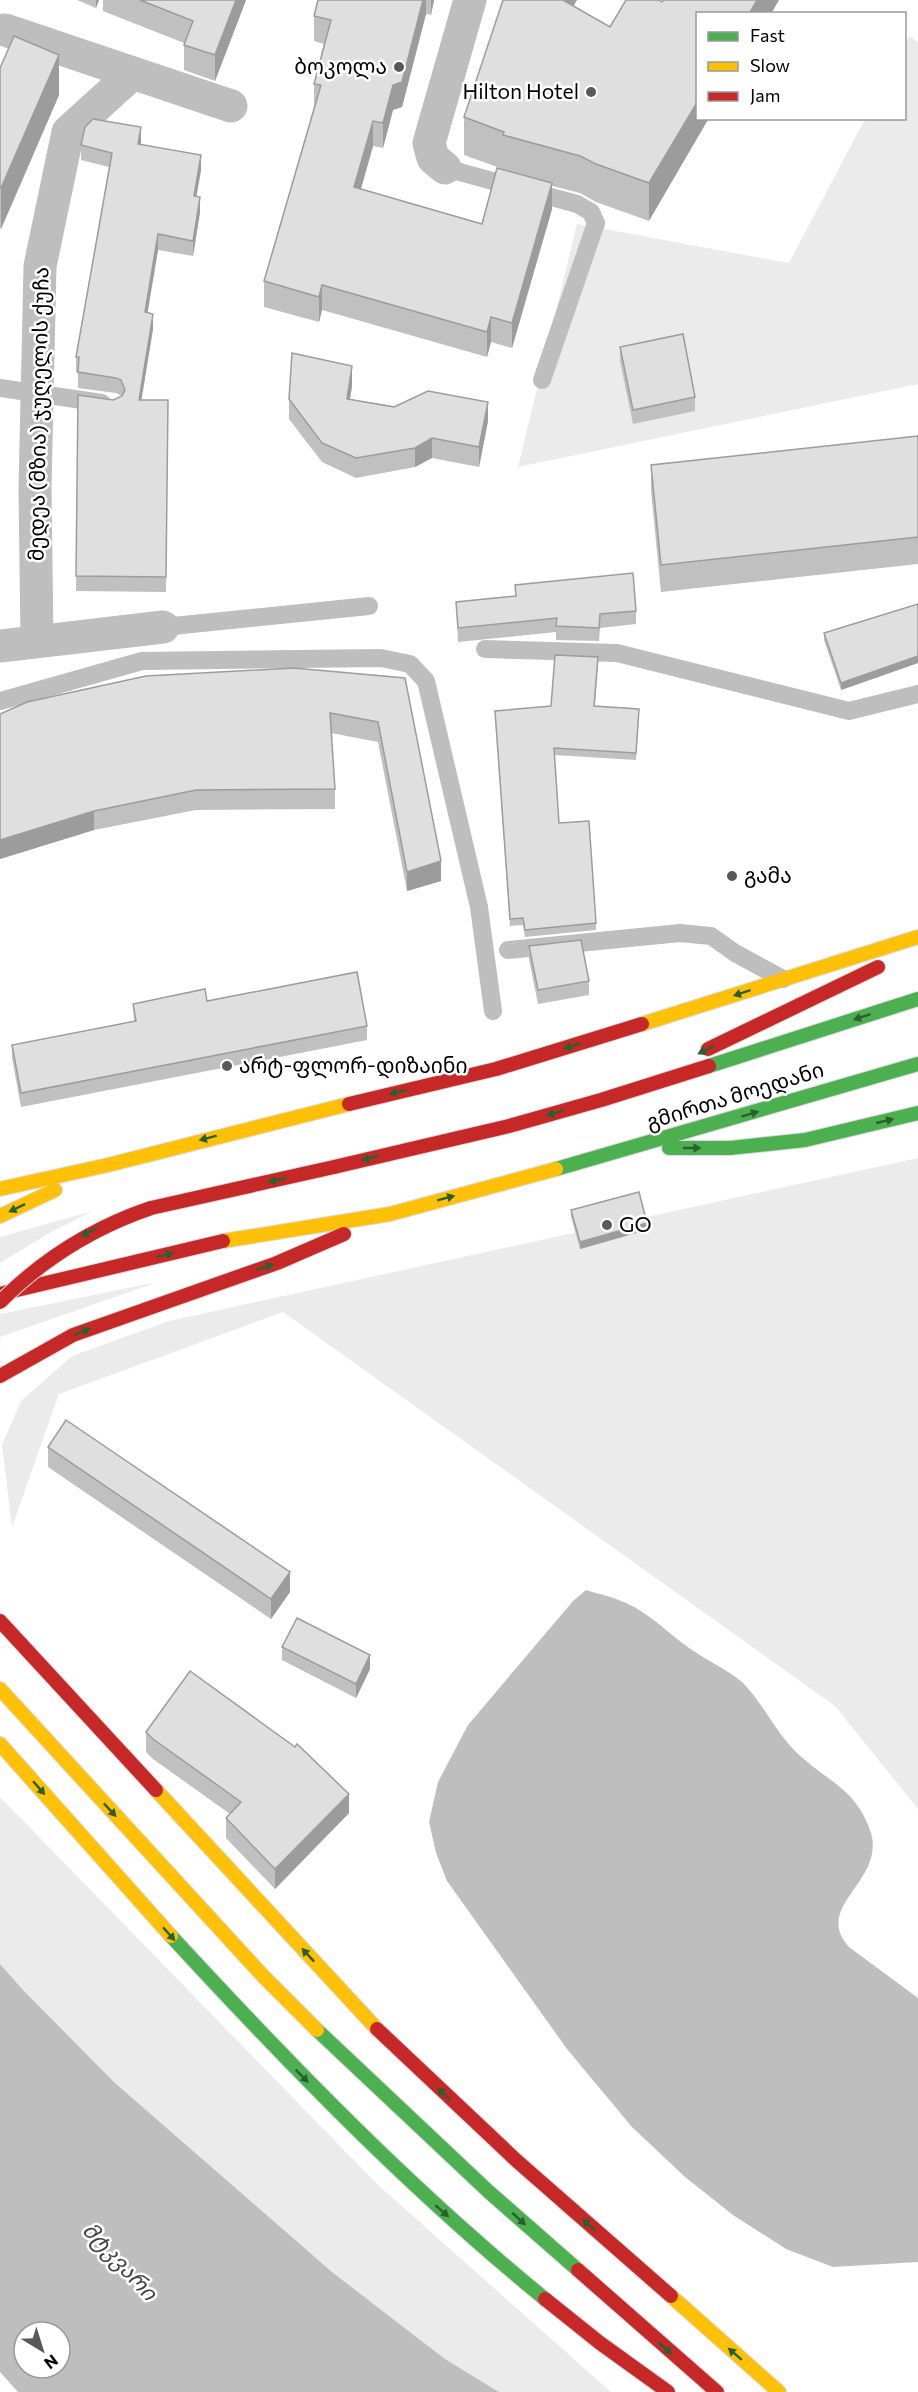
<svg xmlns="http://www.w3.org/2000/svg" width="918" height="2392" font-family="Commissioner,'Noto Sans Georgian',sans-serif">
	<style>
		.green { fill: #ebebeb }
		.water { fill: #bebebe; fill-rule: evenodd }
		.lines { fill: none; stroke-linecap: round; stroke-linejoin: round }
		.fast-casing { stroke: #dbdbdb; stroke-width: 16 }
		.slow-casing { stroke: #dbdbdb; stroke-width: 16 }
		.jam-casing { stroke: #dbdbdb; stroke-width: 16 }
		.lane { stroke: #bebebe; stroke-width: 18 }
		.street { stroke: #bebebe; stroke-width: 33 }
		.fast { stroke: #4caf50; stroke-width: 14 }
		.slow { stroke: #ffc107; stroke-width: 14 }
		.jam { stroke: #c62828; stroke-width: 14 }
		.jam-bridge-casing { stroke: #dbdbdb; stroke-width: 16; stroke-linecap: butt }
		.jam-bridge { stroke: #c62828; stroke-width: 14 }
		.wall { fill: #c0c0c0 }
		.shaded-wall { fill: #9c9c9c }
		.building { fill: #dfdfdf; stroke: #9c9c9c; stroke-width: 1.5 }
		.oneway { fill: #2a602c }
		.poi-dot { fill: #595959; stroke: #fff; stroke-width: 2 }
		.labels { text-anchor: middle; stroke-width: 5; stroke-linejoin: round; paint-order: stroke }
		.poi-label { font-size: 21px; fill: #000; stroke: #fff; text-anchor: start }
		.street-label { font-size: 21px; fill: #000; stroke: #fff }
		.water-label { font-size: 22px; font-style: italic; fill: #434343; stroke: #fff }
	</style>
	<rect width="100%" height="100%" fill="#fff"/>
	<g class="green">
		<polygon points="909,36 918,42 918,384 518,467 577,224 789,263 865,119 904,118 905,44"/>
		<polygon points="918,1158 918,1809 835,1706 283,1312 59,1394 12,1527 2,1445 21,1401 72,1356 169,1321"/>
		<polygon points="93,1211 53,1231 0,1263 0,1237"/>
		<polygon points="158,1282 0,1337 0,1314"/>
		<polygon points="0,1797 378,2185 611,2392 499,2392 445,2359 332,2272 115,2083 24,1991 0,1964"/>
	</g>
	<g class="water">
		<path d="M 586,1590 C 599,1594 613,1597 626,1603 C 651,1614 670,1635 692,1650 C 708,1661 728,1670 742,1682 C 763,1703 775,1731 795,1751 C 824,1780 857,1788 871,1833 C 885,1882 812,1906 849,1947 L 918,1998 L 918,2262 L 833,2267 L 786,2249 L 733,2215 L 685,2177 L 632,2127 L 567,2049 L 447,1881 L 436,1853 L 429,1822 L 438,1782 L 468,1725 L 573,1601 Z"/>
		<path d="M 0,1964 L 24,1991 L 115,2083 L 332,2272 L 445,2359 L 499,2392 L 18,2392 L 0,2372 ZM 24,2332 L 60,2332 L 60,2368 L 24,2368 Z"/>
	</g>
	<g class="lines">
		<g class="fast-casing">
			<g id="fast">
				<polyline points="709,1066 918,999"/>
				<polyline points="669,1148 730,1148 805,1140 918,1113"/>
				<polyline points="556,1169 918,1064"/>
				<path d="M 171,1936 C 289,2064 410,2189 545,2299"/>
				<polyline points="317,2030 489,2192 578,2270"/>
			</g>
		</g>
		<g class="slow-casing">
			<g id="slow">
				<polyline points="642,1024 918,937"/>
				<polyline points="0,1189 108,1165 349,1104"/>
				<polyline points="0,1216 55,1190"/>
				<polyline points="223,1241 390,1214 556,1169"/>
				<polyline points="0,1689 264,1977 317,2030"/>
				<polyline points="0,1744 171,1936"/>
				<polyline points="156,1790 377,2029"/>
				<polyline points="671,2296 779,2392"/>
			</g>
		</g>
		<g class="jam-casing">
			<g id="jam">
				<polyline points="708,1049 878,967"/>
				<polyline points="349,1104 496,1069 642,1024"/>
				<polyline points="334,1167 509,1126 601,1100 709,1066"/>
				<polyline points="0,1294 223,1241"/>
				<polyline points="0,1376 73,1335 277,1263 344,1234"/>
				<polyline points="0,1621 156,1790"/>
				<polyline points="377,2029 517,2161 671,2296"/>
				<polyline points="578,2270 717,2392"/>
				<polyline points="545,2299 600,2343 668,2392"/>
			</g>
		</g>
		<g class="lane">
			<polyline points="445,168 577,204 591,212 596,223 542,380"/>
			<polyline points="0,388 102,403"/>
			<polyline points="163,627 369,606"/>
			<polyline points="485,649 617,653 849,711 918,694"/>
			<polyline points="0,701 142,661 381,658 410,664 426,681 479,907 493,1011"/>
			<polyline points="508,950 680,933 711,936 735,953 783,979"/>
		</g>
		<g class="street">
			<polyline points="5,30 231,106"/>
			<polyline points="445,168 433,158 429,143 470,0"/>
			<polyline points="37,641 35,488 40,266 68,132 132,74"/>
			<polyline points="0,646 163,627"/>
		</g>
		<use href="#fast" class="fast"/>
		<use href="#slow" class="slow"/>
		<use href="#jam" class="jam"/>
		<g class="jam-bridge-casing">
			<path id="jam-bridge" d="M 0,1302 C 44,1258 92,1228 151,1208 L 334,1167"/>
		</g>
		<use href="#jam-bridge" class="jam-bridge"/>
	</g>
	<g class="wall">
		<polygon points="77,0 99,0 96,8"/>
		<polygon points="103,0 246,0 215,81 184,70 184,43 103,11"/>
		<polygon points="318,0 434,0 431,15 426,14 402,107 393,110 383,148 373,146 361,189 482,224 503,169 464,155 464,117 574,6 610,27 659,0 649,221 596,202 580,193 552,186 552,209 512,348 491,342 487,357 322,310 319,322 264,307 264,281 314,108 314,84 324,44 314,41 314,16"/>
		<polygon points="0,68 59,95 1,229 0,228"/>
		<polygon points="141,142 141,145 201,170 196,196 200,212 193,256 158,250 147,313 153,329 141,400 168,400 166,592 76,591 78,395 113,400 122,396 116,393 78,388 78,373 76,372 76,357 109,167 81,160 81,145"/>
		<polygon points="620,347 695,397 695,411 633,424 620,361"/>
		<polygon points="352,386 350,399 488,421 479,467 432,458 415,467 356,478 322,462 289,419 289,399"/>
		<polygon points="918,436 918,564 661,592 651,491 651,465"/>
		<polygon points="515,585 636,611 636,624 600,628 599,641 556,640 556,632 458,642 456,602 515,596"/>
		<polygon points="918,604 918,663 841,690 824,640 824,633"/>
		<polygon points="598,664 595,706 639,716 636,760 554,755 559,823 596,923 596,930 525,937 523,925 510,926 495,711 551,706"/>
		<polygon points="405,678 441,881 407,891 378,742 331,733 335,789 335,809 196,810 94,830 0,859 0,714"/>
		<polygon points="529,946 589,981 589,995 538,1004 529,959"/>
		<polygon points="207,1001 367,1026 367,1040 21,1107 12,1058 12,1045 134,1021 133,1004"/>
		<polygon points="571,1210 647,1230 580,1249 571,1217"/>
		<polygon points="48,1447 290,1592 271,1619 48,1467"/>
		<polygon points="282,1647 370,1669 356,1698 282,1660"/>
		<polygon points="146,1732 349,1813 275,1889 226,1838 226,1818 230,1814 153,1759 146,1752"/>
	</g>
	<g class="shaded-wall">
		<polygon points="96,0 99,0 96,8"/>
		<polygon points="236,0 246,0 215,81 215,55"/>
		<polygon points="423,0 426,0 426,14 402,107 393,110 383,148 383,123 393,85"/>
		<polygon points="431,0 434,0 431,15"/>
		<polygon points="557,0 577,0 557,34"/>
		<polygon points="757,0 779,0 771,14 749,14"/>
		<polygon points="59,55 59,95 1,229 1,188"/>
		<polygon points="698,101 698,118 709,118 649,221 649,183"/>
		<polygon points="373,121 373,146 354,213 354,187"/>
		<polygon points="141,127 141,142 138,159 138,144"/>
		<polygon points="201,155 201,170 194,211 194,196"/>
		<polygon points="552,183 552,209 512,348 512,323"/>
		<polygon points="200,197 200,212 193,256 193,241"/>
		<polygon points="158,234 158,250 145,328 145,312"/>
		<polygon points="322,285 322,310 319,322 319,297"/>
		<polygon points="153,314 153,329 139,415 139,400"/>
		<polygon points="491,317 491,342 487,357 487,332"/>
		<polygon points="352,366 352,386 347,418 347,399"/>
		<polygon points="488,402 488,421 479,467 479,447"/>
		<polygon points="432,438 432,458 415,467 415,448"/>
		<polygon points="918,656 918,663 841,690 841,683"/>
		<polygon points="94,811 94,830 0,859 0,840"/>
		<polygon points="441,861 441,881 407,891 407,872"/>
		<polygon points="647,1223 647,1230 580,1249 580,1242"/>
		<polygon points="290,1572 290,1592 271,1619 271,1599"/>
		<polygon points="370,1655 370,1669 356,1698 356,1684"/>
		<polygon points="349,1794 349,1813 275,1889 275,1869"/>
	</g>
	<g class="building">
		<polygon points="140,0 236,0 215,55 184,45 193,21"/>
		<polygon points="318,0 423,0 402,82 393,85 383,123 373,121 354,187 482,224 497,168 552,183 512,323 491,317 487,332 322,285 319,297 264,281 321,85 314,84 331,20 314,16"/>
		<polygon points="503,0 563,0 610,27 626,0 659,0 662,2 663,0 757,0 749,14 698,14 698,101 649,183 596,164 580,156 503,135 504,132 464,117"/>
		<polygon points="14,36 59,55 1,188 0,188 0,68"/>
		<polygon points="93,119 141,127 138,144 201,155 194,196 200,197 193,241 158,234 145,312 153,314 139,400 168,400 166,577 76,576 78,395 113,400 122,396 125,390 121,380 116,378 78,372 79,357 76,357 112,153 81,145 85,127"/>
		<polygon points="683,334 695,397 633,410 620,347"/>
		<polygon points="292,353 352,366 347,399 394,407 428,391 488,402 479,447 432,438 415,448 356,458 322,443 289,399"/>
		<polygon points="918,436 918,537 661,565 651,465"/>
		<polygon points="633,573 636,611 600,614 599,628 556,626 557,618 458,628 456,602 516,596 515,585"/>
		<polygon points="918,604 918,656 841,683 824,633"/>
		<polygon points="555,655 598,657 594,706 639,709 636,753 554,748 559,823 589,821 596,923 525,930 523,918 510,919 495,711 551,706"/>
		<polygon points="294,668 405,678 441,861 407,872 378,722 330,713 335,789 196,790 94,811 0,840 0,714 27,702 146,676"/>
		<polygon points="581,940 589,981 538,990 529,946"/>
		<polygon points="357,972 367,1026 21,1093 12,1045 136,1021 133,1004 205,989 207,1001"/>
		<polygon points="639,1192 647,1223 580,1242 571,1210"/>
		<polygon points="66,1420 290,1572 271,1599 48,1447"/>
		<polygon points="297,1618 370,1655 356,1684 282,1647"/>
		<polygon points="190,1671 295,1747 297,1744 349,1794 275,1869 226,1818 241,1802 153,1739 146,1732"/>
	</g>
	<defs><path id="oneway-solid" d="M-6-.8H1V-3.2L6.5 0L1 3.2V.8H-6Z" transform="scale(1.5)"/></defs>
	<g class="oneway">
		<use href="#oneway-solid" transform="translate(742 993) rotate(162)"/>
		<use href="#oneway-solid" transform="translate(862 1017) rotate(162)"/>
		<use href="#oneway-solid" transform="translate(572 1046) rotate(163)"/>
		<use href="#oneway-solid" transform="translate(706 1050) rotate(154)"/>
		<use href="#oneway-solid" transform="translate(398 1092) rotate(166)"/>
		<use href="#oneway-solid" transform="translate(555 1113) rotate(164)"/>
		<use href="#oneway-solid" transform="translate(750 1114) rotate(-17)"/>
		<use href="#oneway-solid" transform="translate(885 1121) rotate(-13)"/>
		<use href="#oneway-solid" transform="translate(208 1138) rotate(165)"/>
		<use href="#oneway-solid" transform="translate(692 1148)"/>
		<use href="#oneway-solid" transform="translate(370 1158) rotate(167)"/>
		<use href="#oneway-solid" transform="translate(277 1180) rotate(167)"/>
		<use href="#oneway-solid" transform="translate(446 1198) rotate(-15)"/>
		<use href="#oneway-solid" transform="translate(17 1208) rotate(154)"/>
		<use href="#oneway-solid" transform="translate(89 1232) rotate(152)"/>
		<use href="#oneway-solid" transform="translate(165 1255) rotate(-14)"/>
		<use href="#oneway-solid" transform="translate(265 1267) rotate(-18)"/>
		<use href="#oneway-solid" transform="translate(82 1332) rotate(-22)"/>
		<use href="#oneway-solid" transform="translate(39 1788) rotate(49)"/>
		<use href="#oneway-solid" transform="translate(110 1810) rotate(47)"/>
		<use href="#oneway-solid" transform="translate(169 1934) rotate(48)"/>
		<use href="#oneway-solid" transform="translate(308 1955) rotate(-133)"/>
		<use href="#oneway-solid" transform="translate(302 2076) rotate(45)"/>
		<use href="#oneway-solid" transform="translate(444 2094) rotate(-137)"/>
		<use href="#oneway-solid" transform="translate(442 2211) rotate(41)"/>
		<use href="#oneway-solid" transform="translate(519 2219) rotate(42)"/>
		<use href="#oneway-solid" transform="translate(589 2225) rotate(-138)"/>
		<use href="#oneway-solid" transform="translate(665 2348) rotate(40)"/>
		<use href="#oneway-solid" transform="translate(735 2354) rotate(-139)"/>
	</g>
	<g class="poi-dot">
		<circle cx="399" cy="67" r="6"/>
		<circle cx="591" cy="92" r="6"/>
		<circle cx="732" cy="876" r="6"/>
		<circle cx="227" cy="1066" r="6"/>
		<circle cx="607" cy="1225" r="6"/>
	</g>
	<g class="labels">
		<g class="poi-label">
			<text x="387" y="74" text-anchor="end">ბოკოლა</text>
			<text x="579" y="99" text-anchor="end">Hilton Hotel</text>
			<text x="744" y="883">გამა</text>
			<text x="239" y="1073">არტ-ფლორ-დიზაინი</text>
			<text x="619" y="1232">GO</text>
		</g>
		<g class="street-label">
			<text transform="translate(39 414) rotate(-89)" y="7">მედეა (მზია) ჯუღელის ქუჩა</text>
			<text transform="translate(735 1096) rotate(-17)" y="7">გმირთა მოედანი</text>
		</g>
		<g class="water-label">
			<text transform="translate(120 2261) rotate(47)" y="8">მტკვარი</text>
		</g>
	</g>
	<rect x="696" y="12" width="210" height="108" fill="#ffffff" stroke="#999999" stroke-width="1.5"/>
	<rect x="708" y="32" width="30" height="9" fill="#4caf50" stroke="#999999" stroke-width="1.5"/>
	<text x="750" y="42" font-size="18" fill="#000000">Fast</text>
	<rect x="708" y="62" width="30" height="9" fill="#ffc107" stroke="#999999" stroke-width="1.5"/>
	<text x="750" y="72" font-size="18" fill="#000000">Slow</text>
	<rect x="708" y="92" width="30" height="9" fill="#c62828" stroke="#999999" stroke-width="1.5"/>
	<text x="750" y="102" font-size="18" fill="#000000">Jam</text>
	<g transform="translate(42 2350) rotate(142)"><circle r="28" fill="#ffffff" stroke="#999999" stroke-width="1.5"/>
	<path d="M0-4.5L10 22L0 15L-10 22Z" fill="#595959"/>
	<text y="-9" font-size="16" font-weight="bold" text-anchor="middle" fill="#000000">N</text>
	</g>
</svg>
